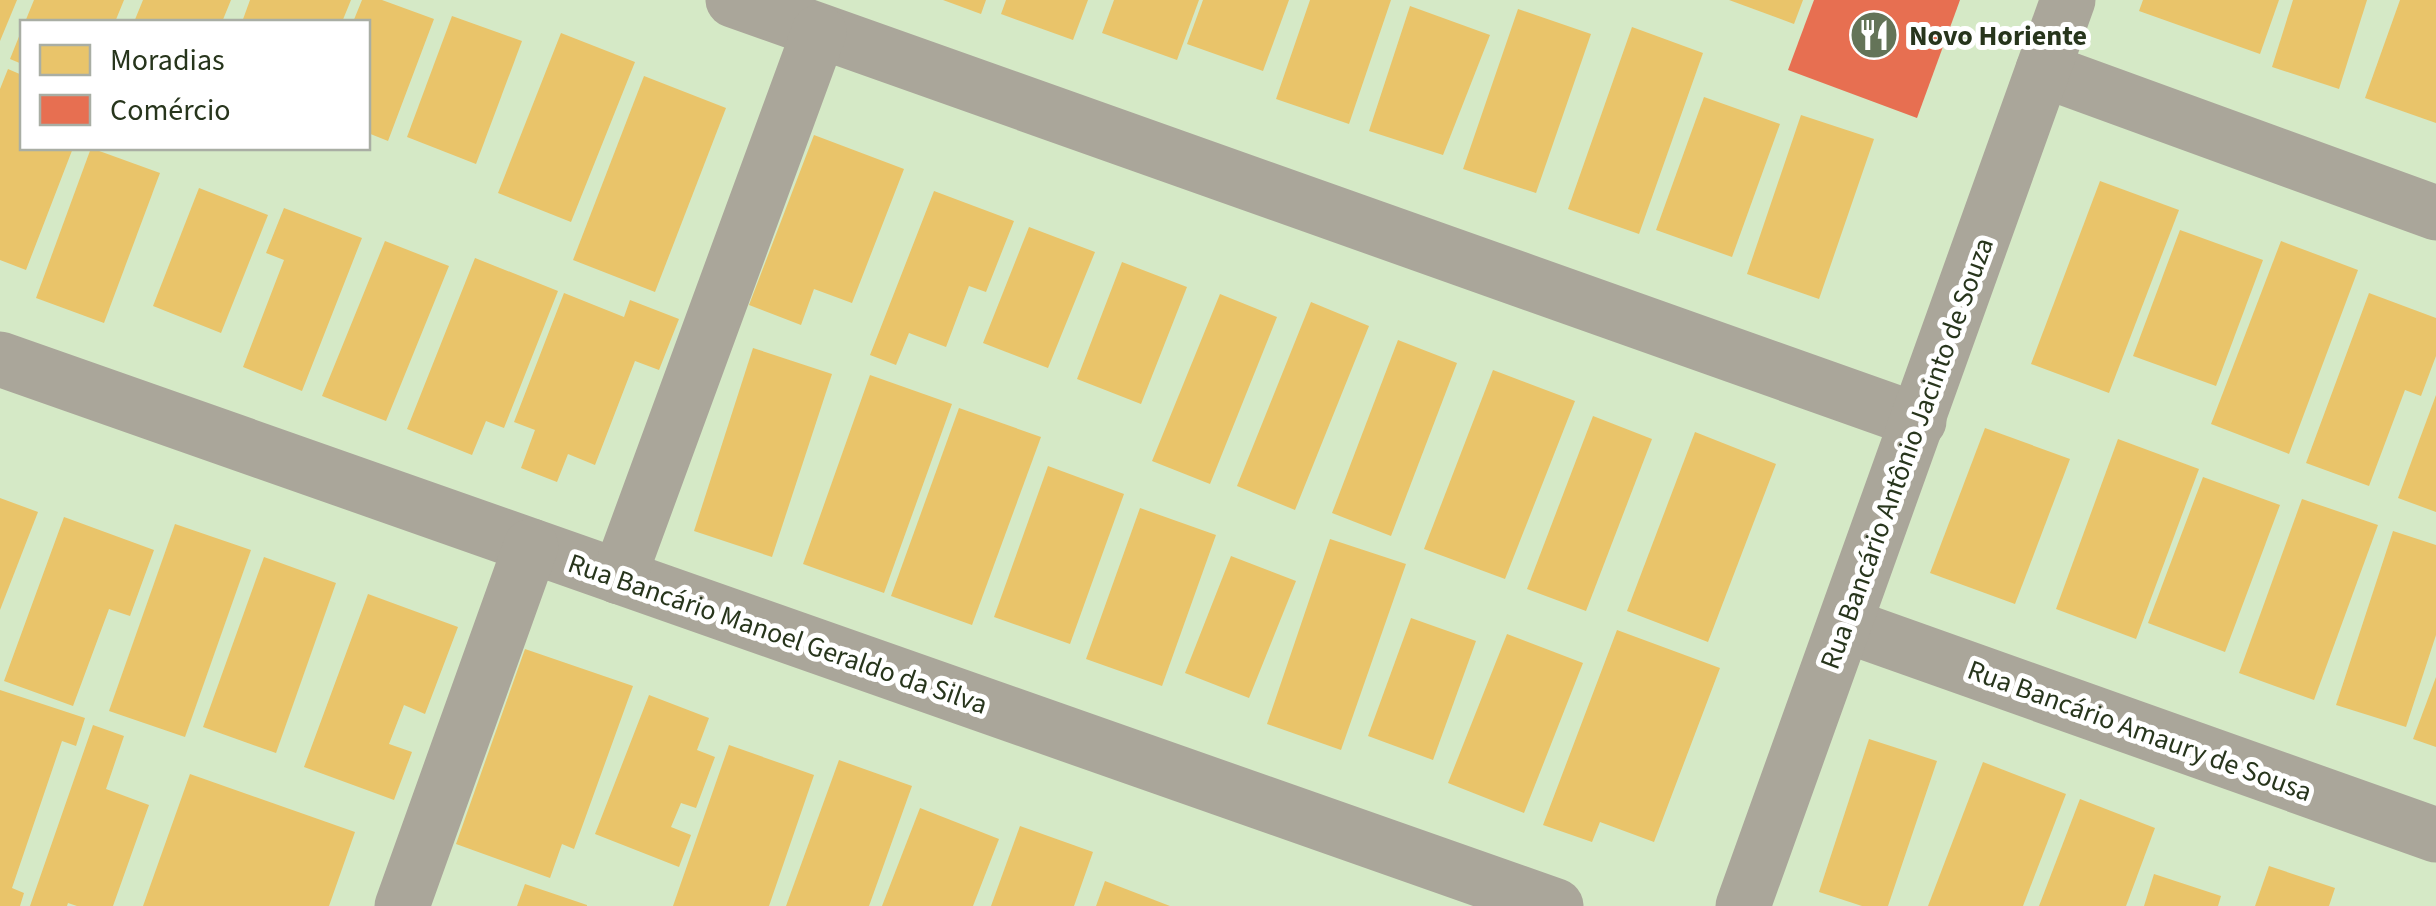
<svg xmlns="http://www.w3.org/2000/svg" width="2436" height="906" font-family="'Source Sans 3',sans-serif">
	<style>
		.homes { fill: #e9c46a }
		.shops { fill: #e76f51 }
		.lines { fill: none; stroke-linecap: round; stroke-linejoin: round }
		.minor { stroke: #aaa69a; stroke-width: 55 }
		.tertiary { stroke: #aaa69a; stroke-width: 55 }
		.labels { text-anchor: middle; stroke-width: 10; stroke-linejoin: round; paint-order: stroke }
		.poi-label { font-size: 28px; font-weight: bold; fill: #27351c; stroke: #fff; text-anchor: start }
		.street-label { font-size: 28px; fill: #27351c; stroke: #fff }
	</style>
	<rect width="100%" height="100%" fill="#d5e9c6"/>
	<g class="homes">
		<polygon points="0,0 17,0 0,41"/>
		<polygon points="34,0 124,0 115,22 25,22"/>
		<polygon points="143,0 231,0 222,22 134,22"/>
		<polygon points="250,0 351,0 342,22 242,22"/>
		<polygon points="362,0 382,0 434,19 388,141 368,133 368,22 353,22"/>
		<polygon points="943,0 986,0 981,14"/>
		<polygon points="1006,0 1088,0 1073,40 1001,14"/>
		<polygon points="1114,0 1199,0 1177,60 1102,33"/>
		<polygon points="1203,0 1289,0 1263,71 1187,44"/>
		<polygon points="1310,0 1391,0 1349,124 1276,99"/>
		<polygon points="1729,0 1803,0 1794,24"/>
		<polygon points="2143,0 2279,0 2260,54 2139,11"/>
		<polygon points="2293,0 2367,0 2339,89 2272,67"/>
		<polygon points="2400,0 2436,0 2436,123 2365,98"/>
		<polygon points="1410,6 1490,35 1443,155 1369,131"/>
		<polygon points="1518,9 1591,34 1536,193 1463,169"/>
		<polygon points="452,16 522,41 476,164 407,137"/>
		<polygon points="1632,27 1703,53 1639,234 1568,209"/>
		<polygon points="22,29 22,64 10,59"/>
		<polygon points="561,33 635,62 571,222 498,193"/>
		<polygon points="8,69 22,75 22,148 73,148 26,270 0,260 0,89"/>
		<polygon points="644,76 726,108 655,292 573,260"/>
		<polygon points="1704,97 1780,124 1732,257 1656,230"/>
		<polygon points="1801,115 1874,139 1819,299 1747,274"/>
		<polygon points="814,135 904,169 852,303 814,289 801,325 749,305"/>
		<polygon points="91,148 160,173 104,323 36,298"/>
		<polygon points="2100,181 2179,210 2109,393 2031,364"/>
		<polygon points="199,188 268,215 221,333 153,306"/>
		<polygon points="934,191 1014,221 986,292 969,286 946,347 909,333 896,365 870,355"/>
		<polygon points="284,208 362,238 302,391 243,367 284,260 266,253"/>
		<polygon points="1029,227 1095,252 1048,368 983,343"/>
		<polygon points="2180,230 2263,260 2216,386 2133,356"/>
		<polygon points="385,241 449,266 386,421 322,396"/>
		<polygon points="2281,241 2358,270 2289,454 2211,424"/>
		<polygon points="475,258 558,291 504,428 486,421 472,455 407,429"/>
		<polygon points="1122,262 1187,287 1141,404 1077,379"/>
		<polygon points="564,293 624,317 630,300 679,319 659,370 635,361 595,465 568,454 557,482 521,468 535,430 514,422"/>
		<polygon points="2369,293 2436,318 2436,356 2421,396 2405,390 2369,486 2306,463"/>
		<polygon points="1220,294 1277,317 1210,484 1152,461"/>
		<polygon points="1311,302 1369,326 1295,510 1237,486"/>
		<polygon points="1398,340 1457,363 1391,536 1332,513"/>
		<polygon points="753,348 832,374 772,557 694,531"/>
		<polygon points="1493,370 1575,401 1505,579 1424,549"/>
		<polygon points="870,375 952,404 884,593 803,564"/>
		<polygon points="2436,395 2436,512 2398,498"/>
		<polygon points="959,408 1041,437 972,625 891,596"/>
		<polygon points="1593,416 1652,439 1586,611 1527,589"/>
		<polygon points="1985,428 2070,459 2015,604 1930,573"/>
		<polygon points="1695,432 1776,464 1708,642 1627,611"/>
		<polygon points="2118,439 2199,469 2136,639 2056,609"/>
		<polygon points="1048,466 1124,494 1070,644 994,617"/>
		<polygon points="2203,477 2280,505 2225,652 2148,623"/>
		<polygon points="0,498 38,512 0,610"/>
		<polygon points="2302,499 2378,525 2314,700 2239,673"/>
		<polygon points="1140,508 1216,535 1162,686 1086,659"/>
		<polygon points="64,517 154,550 130,616 109,609 73,706 4,681"/>
		<polygon points="175,524 251,550 185,737 109,711"/>
		<polygon points="2393,531 2436,545 2436,635 2406,727 2336,705"/>
		<polygon points="1330,539 1406,564 1341,750 1267,724"/>
		<polygon points="1231,556 1296,581 1249,698 1185,673"/>
		<polygon points="264,557 336,583 276,753 203,727"/>
		<polygon points="368,594 458,627 425,714 404,705 389,744 412,752 394,800 304,767"/>
		<polygon points="1411,618 1476,641 1433,760 1368,736"/>
		<polygon points="1617,630 1720,668 1654,842 1600,822 1592,842 1543,825"/>
		<polygon points="1507,634 1583,663 1524,813 1448,783"/>
		<polygon points="525,649 633,686 574,849 562,844 550,878 456,844"/>
		<polygon points="2436,677 2436,747 2413,739"/>
		<polygon points="0,690 85,718 76,746 62,741 12,888 24,893 20,906 0,906"/>
		<polygon points="649,695 709,718 697,750 715,757 696,808 681,803 671,827 691,835 679,867 595,834"/>
		<polygon points="93,725 124,736 106,789 149,805 113,906 77,906 68,903 67,906 30,906"/>
		<polygon points="1869,739 1937,761 1888,906 1862,906 1819,892"/>
		<polygon points="729,745 814,775 769,906 673,906"/>
		<polygon points="839,760 912,786 869,906 786,906"/>
		<polygon points="1983,762 2066,794 2023,906 1928,906"/>
		<polygon points="190,774 355,832 329,906 143,906"/>
		<polygon points="2080,799 2155,828 2126,906 2039,906"/>
		<polygon points="920,808 999,839 973,906 882,906"/>
		<polygon points="1020,826 1093,852 1074,906 991,906"/>
		<polygon points="2269,866 2335,888 2329,906 2255,906"/>
		<polygon points="2154,874 2221,896 2218,906 2144,906"/>
		<polygon points="1105,881 1170,906 1096,906"/>
		<polygon points="525,884 587,905 587,906 517,906"/>
	</g>
	<polygon class="shops" points="1814,0 1960,0 1917,118 1788,70"/>
	<g class="lines">
		<g class="minor">
			<polyline points="733,0 1919,421"/>
			<polyline points="2043,70 2436,213"/>
			<polyline points="0,359 1556,906"/>
			<polyline points="619,577 819,32"/>
			<polyline points="1845,625 2436,835"/>
			<polyline points="402,906 531,546"/>
		</g>
		<polyline class="tertiary" points="1743,906 2068,0"/>
	</g>
	<defs>
		<g id="restaurant-disc" transform="scale(2.5)"><circle r="9.5" fill="#647458" stroke="#fff"/><path d="M-5-6h1v4h1v-4h1v4h1v-4h1v5L-1.5 .5V6h-2V.5L-5-1ZM5-6V6H3V1.5H1.5Q1.5-4 5-6Z" fill="#fff"/></g>
	</defs>
	<g fill-rule="evenodd">
		<use href="#restaurant-disc" x="1874" y="35"/>
	</g>
	<g class="labels">
		<g class="poi-label">
			<text x="1909" y="45">Novo Horiente</text>
		</g>
		<g class="street-label">
			<text transform="translate(1906 453) rotate(-70)" y="10">Rua Bancário Antônio Jacinto de Souza</text>
			<text transform="translate(778 633) rotate(19)" y="10">Rua Bancário Manoel Geraldo da Silva</text>
			<text transform="translate(2140 730) rotate(20)" y="10">Rua Bancário Amaury de Sousa</text>
		</g>
	</g>
	<rect x="20" y="20" width="350" height="130" fill="#ffffff" stroke="#a9aea4" stroke-width="2.5"/>
	<rect x="40" y="45" width="50" height="30" fill="#e9c46a" stroke="#a9aea4" stroke-width="2.5"/>
	<text x="110" y="70" font-size="30" fill="#27351c">Moradias</text>
	<rect x="40" y="95" width="50" height="30" fill="#e76f51" stroke="#a9aea4" stroke-width="2.5"/>
	<text x="110" y="120" font-size="30" fill="#27351c">Comércio</text>
</svg>
